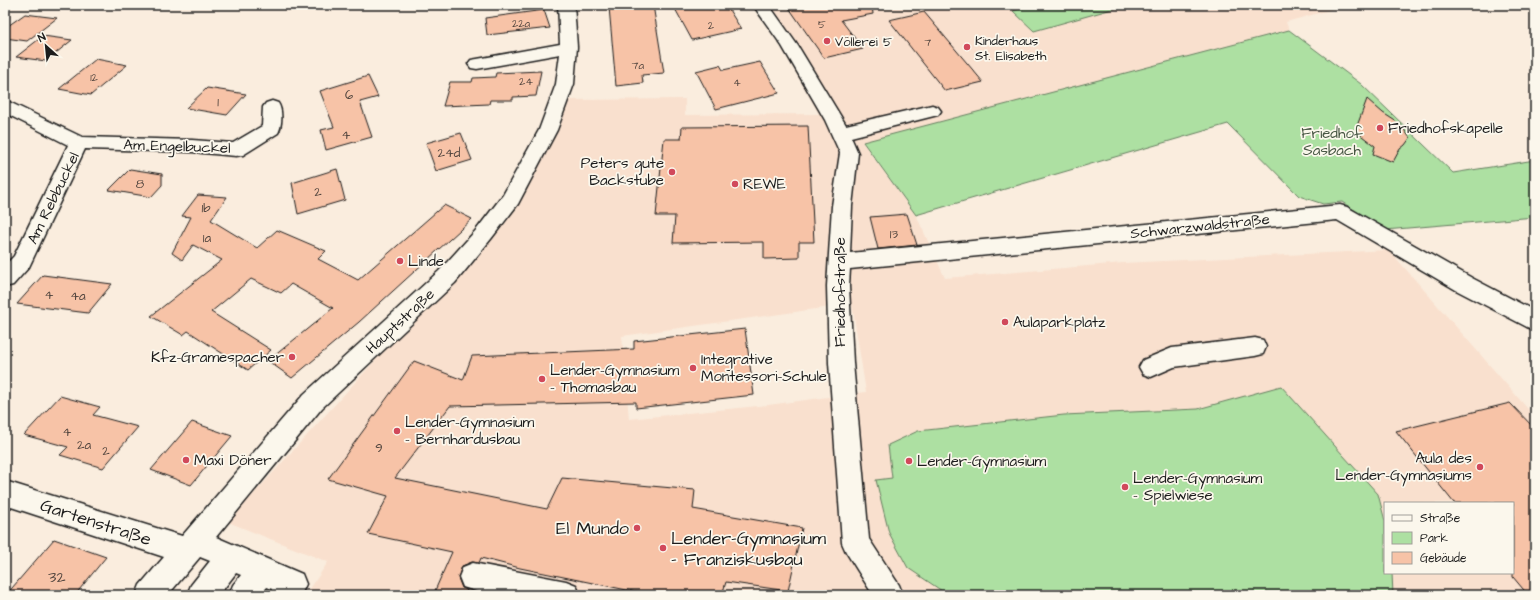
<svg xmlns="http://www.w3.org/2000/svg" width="1540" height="600" font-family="'Architects Daughter',sans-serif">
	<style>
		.built { fill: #f9e0ce; fill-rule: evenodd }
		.green { fill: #ade0a2; stroke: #647e5f }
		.building { fill: #f7c3a7; stroke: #1c1c1c }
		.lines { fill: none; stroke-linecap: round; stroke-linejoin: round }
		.minor-casing { stroke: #1c1c1c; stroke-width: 3 }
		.minor { fill: #fbf7ec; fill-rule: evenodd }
		.poi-dot { fill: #d1495b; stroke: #fbf7ec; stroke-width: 1.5 }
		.labels { text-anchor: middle; stroke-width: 3.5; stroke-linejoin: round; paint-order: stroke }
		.far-number-label { font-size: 11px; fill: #53463f }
		.far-poi-label { font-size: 13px; fill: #1c1c1c; stroke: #fbf7ec; text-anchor: start }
		.number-label { font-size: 13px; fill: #53463f }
		.poi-label { font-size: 15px; fill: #1c1c1c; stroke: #fbf7ec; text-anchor: start }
		.park-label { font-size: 15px; fill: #485744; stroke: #fbf7ec }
		.street-label { font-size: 15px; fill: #1c1c1c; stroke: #fbf7ec }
		.near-number-label { font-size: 16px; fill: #53463f }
		.near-street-label { font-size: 18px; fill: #1c1c1c; stroke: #fbf7ec }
		.near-poi-label { font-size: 18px; fill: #1c1c1c; stroke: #fbf7ec; text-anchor: end }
	</style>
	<rect width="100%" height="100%" fill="#faedde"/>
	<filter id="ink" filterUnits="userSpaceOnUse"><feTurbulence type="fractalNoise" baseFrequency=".025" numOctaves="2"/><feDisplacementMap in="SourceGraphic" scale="8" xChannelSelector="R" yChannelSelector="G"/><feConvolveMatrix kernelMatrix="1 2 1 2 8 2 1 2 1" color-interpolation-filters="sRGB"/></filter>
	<g filter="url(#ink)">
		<path class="built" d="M 754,5 L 910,5 L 913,10 L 934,5 L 995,5 L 997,7 L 1008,5 L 1348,5 L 1286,22 L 1289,30 L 863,143 L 916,215 L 945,278 L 1123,263 L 1389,250 L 1535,417 L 1535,595 L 306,595 L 328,562 L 228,522 L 503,220 L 563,100 L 685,99 L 685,115 L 819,114 L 774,34 ZM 852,304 L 866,392 L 768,405 L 629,419 L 622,336 ZM 1385,503 L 1513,503 L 1513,573 L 1385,573 Z"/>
		<g class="green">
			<polygon points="1033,5 1122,5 1123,6 1034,31 1013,11"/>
			<polygon points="1289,30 1361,84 1453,173 1535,160 1535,217 1385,230 1342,202 1323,204 1299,196 1228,124 916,215 863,142"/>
			<polygon points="1281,386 1378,494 1385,521 1385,573 1392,573 1393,595 948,595 908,568 889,533 876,480 892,478 888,445 918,431 1064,415 1198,409"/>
		</g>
		<g class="building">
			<polygon points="627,5 653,5 664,73 642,75 643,83 616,86 609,7"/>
			<polygon points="673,5 726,5 741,29 692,40"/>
			<polygon points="787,5 872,5 873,14 841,20 863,49 824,58"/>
			<polygon points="544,10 550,28 487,35 485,18"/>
			<polygon points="924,12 983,82 945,91 889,20"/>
			<polygon points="25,14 57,18 27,41 5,38 5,28"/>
			<polygon points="43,36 72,40 46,61 16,57"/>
			<polygon points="96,59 127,65 91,95 59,89"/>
			<polygon points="760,62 779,93 716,109 696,71 720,65 723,70"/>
			<polygon points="541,71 536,96 513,97 513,100 490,100 489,104 443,106 450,82 472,82 473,78 495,77 496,73"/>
			<polygon points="368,76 378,97 360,102 372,137 326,150 321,130 334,127 320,91"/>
			<polygon points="207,88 246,94 227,115 186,108"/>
			<polygon points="1367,99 1383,113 1400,124 1410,138 1405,145 1400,149 1393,162 1373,154 1375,146 1358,133 1357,126"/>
			<polygon points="808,126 814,242 799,242 799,258 764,259 764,242 673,243 675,216 656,216 664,139 681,139 682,127"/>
			<polygon points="461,133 472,160 436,171 426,143"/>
			<polygon points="130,169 162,174 162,185 151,197 109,190"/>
			<polygon points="337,169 345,200 298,214 292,183"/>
			<polygon points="198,195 227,197 211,220 257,248 277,230 326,251 318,259 358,280 444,205 472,219 359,322 292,378 268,361 333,308 291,284 281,293 251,279 211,312 271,350 248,370 188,331 183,335 151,316 222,260 193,245 182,260 172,253 191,217 182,216"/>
			<polygon points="907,214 917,245 878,249 870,217"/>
			<polygon points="43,275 112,284 88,313 17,304"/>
			<polygon points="745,329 754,395 636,408 636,402 450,406 395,478 547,509 562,478 695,490 693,509 802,528 788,591 726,582 722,595 651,595 520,568 481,558 479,563 472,562 462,566 458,578 462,588 467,590 465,595 433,595 452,552 368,534 388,496 328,479 414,361 463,380 472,356 634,349 634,341"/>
			<polygon points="60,396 100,407 93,415 138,427 103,468 60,455 68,447 24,435"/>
			<polygon points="1510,403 1535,429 1535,595 1528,595 1513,577 1513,503 1454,503 1396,431"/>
			<polygon points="192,422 232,436 191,485 151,470"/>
			<polygon points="54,539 106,557 75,595 6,595"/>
		</g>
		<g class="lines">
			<g class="minor-casing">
				<g id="minor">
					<polygon points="558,5 574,5 577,47 574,84 557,130 518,204 491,239 455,283 322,408 216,537 302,574 306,584 301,595 270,595 272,589 267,587 261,595 229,595 233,585 241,575 236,573 219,595 187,595 191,585 210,561 200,557 168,595 136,595 140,585 164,557 5,505 5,481 182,536 304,394 439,271 477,229 503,195 539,130 556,84 560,54 477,69 471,68 468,64 471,60 477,59 560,44"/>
					<polygon points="753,5 769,5 798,46 846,125 932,105 938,107 941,111 938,115 851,137 858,153 852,206 850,253 1340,205 1347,207 1472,278 1535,311 1535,330 1527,327 1456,290 1337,220 850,269 849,286 853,363 869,539 899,585 903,595 873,595 846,552 842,543 829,363 827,286 832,206 840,153 825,120 782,46"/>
					<path d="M 5,100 L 82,137 L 192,140 L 233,143 L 262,126 L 263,107 L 266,103 L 272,101 L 278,103 C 283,110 282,126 278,133 L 243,155 L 236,156 L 192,152 L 85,149 L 29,267 L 13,285 L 5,287 L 5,265 L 14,256 L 68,145 L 5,113 Z"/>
					<polygon points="1255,338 1263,340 1266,347 1263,354 1255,356 1174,367 1151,377 1143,374 1139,367 1143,360 1172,348"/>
					<path d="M 473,563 L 566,581 L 576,585 L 580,595 C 543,595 498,600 463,587 L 459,577 L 463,567 Z"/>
				</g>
			</g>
			<use href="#minor" class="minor"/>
		</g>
	</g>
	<g class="poi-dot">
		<circle cx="827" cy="41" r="4"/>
		<circle cx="967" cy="47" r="4"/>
		<circle cx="1380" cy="128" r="4"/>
		<circle cx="672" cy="172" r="4"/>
		<circle cx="735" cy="184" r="4"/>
		<circle cx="400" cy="261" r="4"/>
		<circle cx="1005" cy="322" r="4"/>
		<circle cx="292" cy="357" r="4"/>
		<circle cx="693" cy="368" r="4"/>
		<circle cx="542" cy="379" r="4"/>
		<circle cx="397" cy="431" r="4"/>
		<circle cx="186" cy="460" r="4"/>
		<circle cx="909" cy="461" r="4"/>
		<circle cx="1480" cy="467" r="4"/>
		<circle cx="1125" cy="487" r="4"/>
		<circle cx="637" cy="528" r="4"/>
		<circle cx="663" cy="548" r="4"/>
	</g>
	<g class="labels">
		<g class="far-number-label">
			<text x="521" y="27">22a</text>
			<text x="822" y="28">5</text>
			<text x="711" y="29">2</text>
			<text x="928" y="46">7</text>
			<text x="638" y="69">7a</text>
			<text x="94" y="81">12</text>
			<text x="526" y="85">24</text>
			<text x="737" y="86">4</text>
		</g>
		<g class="far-poi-label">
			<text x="975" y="45">Kinderhaus<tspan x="975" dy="15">St. Elisabeth</tspan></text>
			<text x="835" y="46">Völlerei 5</text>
		</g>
		<g class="number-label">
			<text x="349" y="99">6</text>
			<text x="218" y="106">1</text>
			<text x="346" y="139">4</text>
			<text x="449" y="157">24d</text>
			<text x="140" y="188">8</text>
			<text x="318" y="196">2</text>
			<text x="206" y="212">1b</text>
			<text x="894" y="238">13</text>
			<text x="207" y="242">1a</text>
			<text x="49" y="299">4</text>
			<text x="78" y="300">4a</text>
			<text x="67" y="436">4</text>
			<text x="84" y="449">2a</text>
			<text x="379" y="452">9</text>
			<text x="106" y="455">2</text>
		</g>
		<g class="poi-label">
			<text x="1388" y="133">Friedhofskapelle</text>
			<text x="664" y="168" text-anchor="end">Peters gute<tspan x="664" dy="17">Backstube</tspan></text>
			<text x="743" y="189">REWE</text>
			<text x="408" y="266">Linde</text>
			<text x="1013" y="327">Aulaparkplatz</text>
			<text x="284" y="362" text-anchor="end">Kfz-Gramespacher</text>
			<text x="701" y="364">Integrative<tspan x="701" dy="17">Montessori-Schule</tspan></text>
			<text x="550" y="375">Lender-Gymnasium<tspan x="550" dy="17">- Thomasbau</tspan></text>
			<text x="405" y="427">Lender-Gymnasium<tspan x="405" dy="17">- Bernhardusbau</tspan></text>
			<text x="1472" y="463" text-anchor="end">Aula des<tspan x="1472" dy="17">Lender-Gymnasiums</tspan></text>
			<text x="194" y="465">Maxi Döner</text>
			<text x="917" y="466">Lender-Gymnasium</text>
			<text x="1133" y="483">Lender-Gymnasium<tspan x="1133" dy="17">- Spielwiese</tspan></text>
		</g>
		<g class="park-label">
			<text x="1332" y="138">Friedhof<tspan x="1332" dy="17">Sasbach</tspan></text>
		</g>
		<g class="street-label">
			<text transform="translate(177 146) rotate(2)" y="5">Am Engelbuckel</text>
			<text transform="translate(53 198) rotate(-64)" y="5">Am Rebbuckel</text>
			<text transform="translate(1200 226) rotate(-6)" y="5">Schwarzwaldstraße</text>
			<text transform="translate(840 292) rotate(-90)" y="5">Friedhofstraße</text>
			<text transform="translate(400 321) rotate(-43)" y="5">Hauptstraße</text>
		</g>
		<g class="near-number-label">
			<text x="57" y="582">32</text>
		</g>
		<g class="near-street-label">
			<text transform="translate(96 522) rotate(18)" y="6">Gartenstraße</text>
		</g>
		<g class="near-poi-label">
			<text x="629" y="534">El Mundo</text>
			<text x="671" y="544" text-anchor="start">Lender-Gymnasium<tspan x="671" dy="21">- Franziskusbau</tspan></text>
		</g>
	</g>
	<rect width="1540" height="600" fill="none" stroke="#fbf7ec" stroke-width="20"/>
	<rect x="10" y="10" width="1520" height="580" fill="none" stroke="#1c1c1c" stroke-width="1.5" filter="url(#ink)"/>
	<rect x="1384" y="502" width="130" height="72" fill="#fbf7ec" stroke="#a29f99"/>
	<rect x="1392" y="515" width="20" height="6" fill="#fbf7ec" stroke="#a29f99"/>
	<text x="1420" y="522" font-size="12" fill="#1c1c1c">Straße</text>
	<rect x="1392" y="532" width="20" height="12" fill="#ade0a2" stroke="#a29f99"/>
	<text x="1420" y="542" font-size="12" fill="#1c1c1c">Park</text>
	<rect x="1392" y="552" width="20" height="12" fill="#f7c3a7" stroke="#a29f99"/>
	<text x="1420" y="562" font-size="12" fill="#1c1c1c">Gebäude</text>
	<g transform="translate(46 46) rotate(333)" stroke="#fbf7ec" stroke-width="3" paint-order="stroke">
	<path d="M0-3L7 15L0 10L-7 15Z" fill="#1c1c1c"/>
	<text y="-6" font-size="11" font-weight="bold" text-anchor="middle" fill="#1c1c1c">N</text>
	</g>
</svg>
